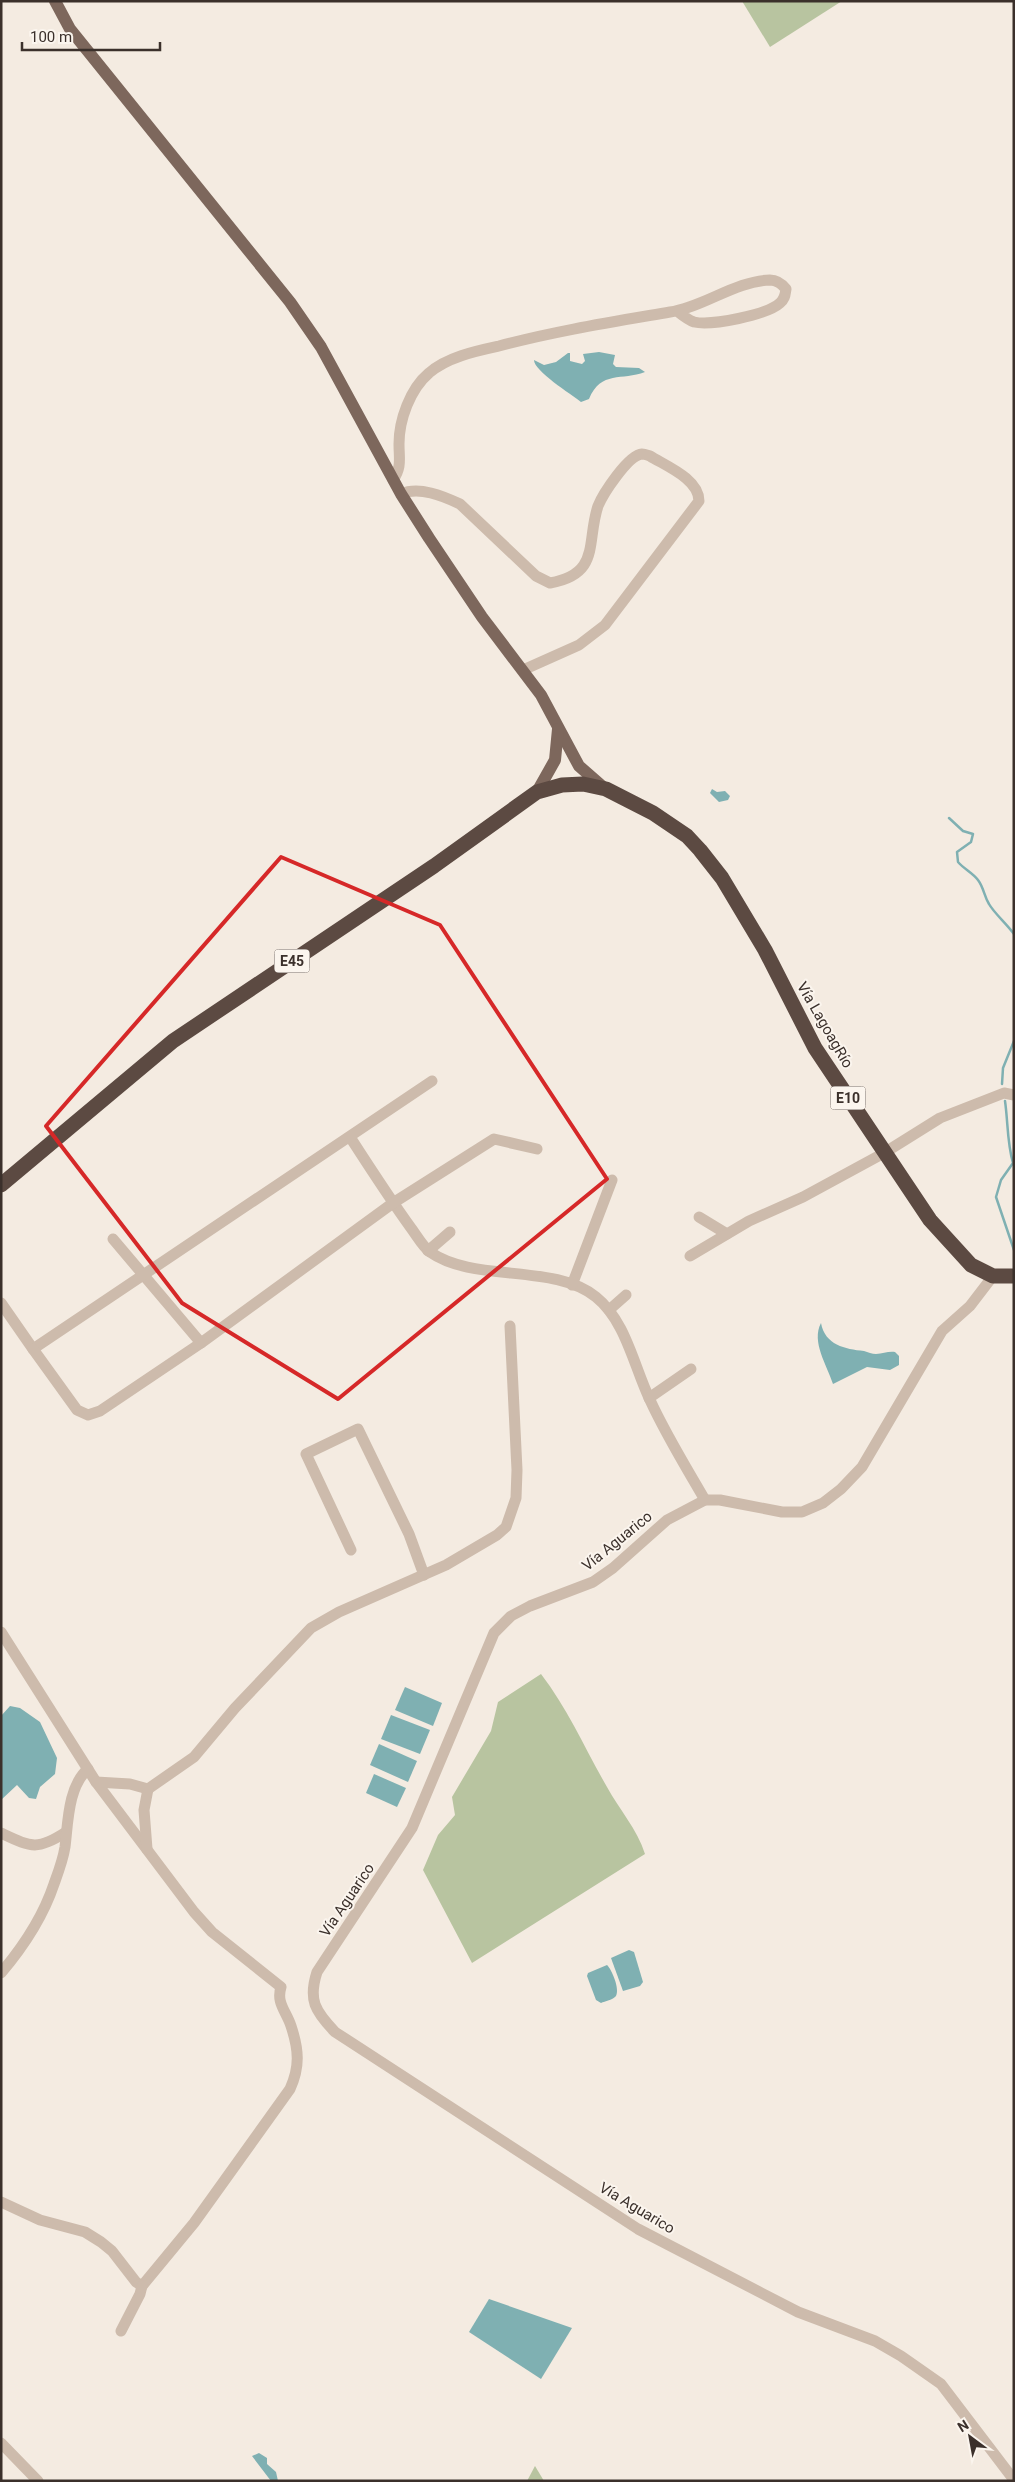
<svg xmlns="http://www.w3.org/2000/svg" width="1015" height="2482" font-family="Roboto,sans-serif">
	<style>
		.green { fill: #b8c4a0 }
		.water { fill: #7fb0b2 }
		.lines { fill: none; stroke-linecap: round; stroke-linejoin: round }
		.stream { stroke: #7fb0b2; stroke-width: 2.5 }
		.minor { stroke: #cdbbac; stroke-width: 11 }
		.major { stroke: #7d675c; stroke-width: 12 }
		.highway { stroke: #5c4a42; stroke-width: 15 }
		.marked { fill: none; stroke: #d62828; stroke-width: 4; stroke-linejoin: round }
		.labels { text-anchor: middle; stroke-width: 4; stroke-linejoin: round; paint-order: stroke }
		.shield { fill: #fbf5ee; stroke: #756b66; stroke-width: 1 }
		.shield-label { font-size: 14px; font-weight: bold; fill: #3b302b }
		.street-label { font-size: 15px; fill: #3b302b; stroke: #fbf5ee }
	</style>
	<rect width="100%" height="100%" fill="#f4ebe1"/>
	<g class="green">
		<polygon points="742,1 842,1 770,47"/>
		<path d="M 541,1674 C 568,1709 585,1749 607,1787 C 619,1809 637,1829 645,1854 L 472,1963 L 423,1870 L 438,1835 L 455,1815 L 452,1797 L 491,1731 L 498,1702 Z"/>
		<polygon points="535,2466 544,2481 527,2481"/>
	</g>
	<g class="water">
		<path d="M 599,352 L 615,355 L 613,364 L 616,367 L 639,368 L 645,372 C 622,381 601,370 589,399 L 581,402 C 571,394 534,371 534,360 L 544,365 L 556,362 L 568,353 L 570,353 L 570,361 L 582,364 L 585,361 L 583,354 Z"/>
		<polygon points="712,789 717,792 725,791 730,796 728,800 719,802 710,793"/>
		<path d="M 821,1323 C 825,1345 845,1349 864,1351 C 868,1352 872,1354 876,1354 C 883,1354 888,1351 895,1352 L 899,1356 L 899,1365 L 890,1370 L 867,1367 L 833,1384 C 827,1365 811,1342 821,1323 Z"/>
		<polygon points="405,1687 442,1703 433,1726 395,1710"/>
		<polygon points="10,1706 20,1708 40,1722 57,1758 55,1774 40,1787 36,1799 29,1798 17,1785 1,1800 1,1716"/>
		<polygon points="391,1715 430,1730 420,1754 381,1739"/>
		<polygon points="379,1744 417,1761 408,1782 370,1765"/>
		<polygon points="374,1774 406,1788 397,1807 366,1793"/>
		<polygon points="629,1950 634,1952 643,1982 640,1986 623,1991 611,1958"/>
		<path d="M 607,1965 C 612,1970 620,1989 616,1996 C 613,2000 605,2001 601,2003 L 596,2000 L 587,1976 L 588,1973 Z"/>
		<polygon points="489,2299 572,2328 541,2379 469,2332"/>
		<polygon points="259,2453 267,2458 267,2464 276,2472 278,2481 271,2481 252,2456"/>
	</g>
	<g class="lines">
		<g class="stream">
			<path d="M 949,818 L 963,831 L 973,834 L 971,842 L 957,852 L 958,862 C 964,869 973,873 978,880 C 984,888 984,896 989,904 C 994,913 1006,923 1014,934"/>
			<polyline points="1002,1084 1003,1068 1014,1041"/>
			<path d="M 1005,1101 C 1008,1121 1007,1143 1013,1163 L 1001,1180 L 996,1197 L 1014,1250"/>
		</g>
		<g class="minor">
			<path d="M 393,480 C 402,467 399,459 399,444 C 399,420 410,389 429,373 C 447,357 476,351 499,346 C 555,331 612,322 670,312 C 704,307 735,281 770,280 C 777,280 782,284 786,289 C 785,295 785,299 780,303 C 767,315 711,326 694,322 C 688,320 682,315 677,311"/>
			<path d="M 401,494 C 419,486 443,496 460,504 L 536,576 L 550,583 C 601,574 586,542 598,506 C 603,494 628,455 642,454 C 645,454 647,455 650,456 C 666,466 699,479 699,501 L 605,625 L 579,645 L 523,670"/>
			<path d="M 350,1137 C 370,1168 390,1199 411,1228 C 417,1236 423,1247 430,1252 C 474,1283 554,1263 596,1297 C 626,1321 634,1367 650,1400 C 666,1435 686,1467 705,1500"/>
			<polyline points="699,1217 727,1234"/>
			<polyline points="113,1239 201,1343 393,1203 494,1139 537,1149"/>
			<polyline points="428,1251 450,1232"/>
			<polyline points="690,1256 749,1221 803,1197 884,1153 940,1118 1004,1093 1014,1095"/>
			<path d="M 993,1276 L 970,1306 L 942,1331 L 862,1467 L 841,1489 L 823,1503 L 802,1512 L 782,1512 L 720,1500 L 705,1500 L 667,1520 L 613,1568 L 593,1582 L 530,1606 L 511,1616 L 494,1633 L 412,1828 L 317,1972 C 308,2000 315,2011 335,2032 L 638,2229 L 798,2312 L 875,2341 L 901,2356 L 941,2384 L 1014,2480"/>
			<polyline points="572,1285 612,1180"/>
			<polyline points="1,1303 33,1349 432,1081"/>
			<polyline points="609,1310 626,1295"/>
			<polyline points="33,1349 77,1410 88,1415 100,1411 201,1343"/>
			<polyline points="649,1398 691,1369"/>
			<polyline points="351,1550 306,1454 358,1429 409,1534 424,1575"/>
			<path d="M 1,1632 L 96,1782 L 194,1912 L 212,1932 L 281,1987 C 276,2003 286,2011 291,2026 C 299,2050 300,2067 290,2089 L 194,2223 L 142,2286 L 136,2282 L 112,2251 L 101,2242 L 85,2232 L 40,2220 L 1,2202"/>
			<polyline points="96,1782 130,1784 148,1789 194,1757 235,1708 311,1628 339,1612 446,1565 497,1535 506,1527 516,1498 517,1470 510,1326"/>
			<path d="M 1,1833 C 31,1847 37,1851 66,1832"/>
			<polyline points="147,1849 144,1810 148,1789"/>
			<path d="M 1,1973 C 23,1947 43,1917 54,1884 C 58,1873 63,1860 65,1847 C 68,1823 68,1786 88,1769"/>
			<polyline points="121,2331 140,2294 142,2286"/>
			<polyline points="1,2443 38,2481"/>
		</g>
		<g class="major">
			<polyline points="55,1 70,29 290,302 321,347 401,494 429,538 482,617 541,695 579,766 603,787"/>
			<polyline points="537,792 555,760 558,729"/>
		</g>
		<polyline class="highway" points="1,1185 173,1041 434,866 537,792 562,785 583,784 606,789 653,813 687,836 700,850 722,878 765,950 815,1048 930,1220 971,1265 993,1276 1014,1276"/>
	</g>
	<path class="marked" d="M 281,857 L 440,925 L 607,1179 L 338,1399 L 182,1303 L 46,1126 Z"/>
	<g class="labels">
		<g class="shield">
			<rect x="274.5" y="949.5" width="35" height="23" rx="4"/>
			<rect x="830.5" y="1086.5" width="35" height="23" rx="4"/>
		</g>
		<g class="shield-label">
			<text x="292" y="966">E45</text>
			<text x="848" y="1103">E10</text>
		</g>
		<g class="street-label">
			<text transform="translate(825 1025) rotate(60)" y="5">Vía LagoagRío</text>
			<text transform="translate(617 1541) rotate(-39)" y="5">Vía Aguarico</text>
			<text transform="translate(347 1900) rotate(-56)" y="5">Vía Aguarico</text>
			<text transform="translate(637 2208) rotate(31)" y="5">Vía Aguarico</text>
		</g>
	</g>
	<rect width="1015" height="2482" fill="none" stroke="#3b302b" stroke-width="5"/>
	<g transform="translate(970 2437) rotate(328)" stroke="#fbf5ee" stroke-width="4" paint-order="stroke">
	<path d="M0-4L9 19L0 12L-9 19Z" fill="#3b302b"/>
	<text y="-8" font-size="14" font-weight="bold" text-anchor="middle" fill="#3b302b">N</text>
	</g>
	<path d="M22 42v8h138v-8" fill="none" stroke="#3b302b" stroke-width="2.5"/>
	<text x="30" y="42" font-size="15" fill="#3b302b" stroke="#fbf5ee" stroke-width="4" paint-order="stroke">100 m</text>
</svg>
